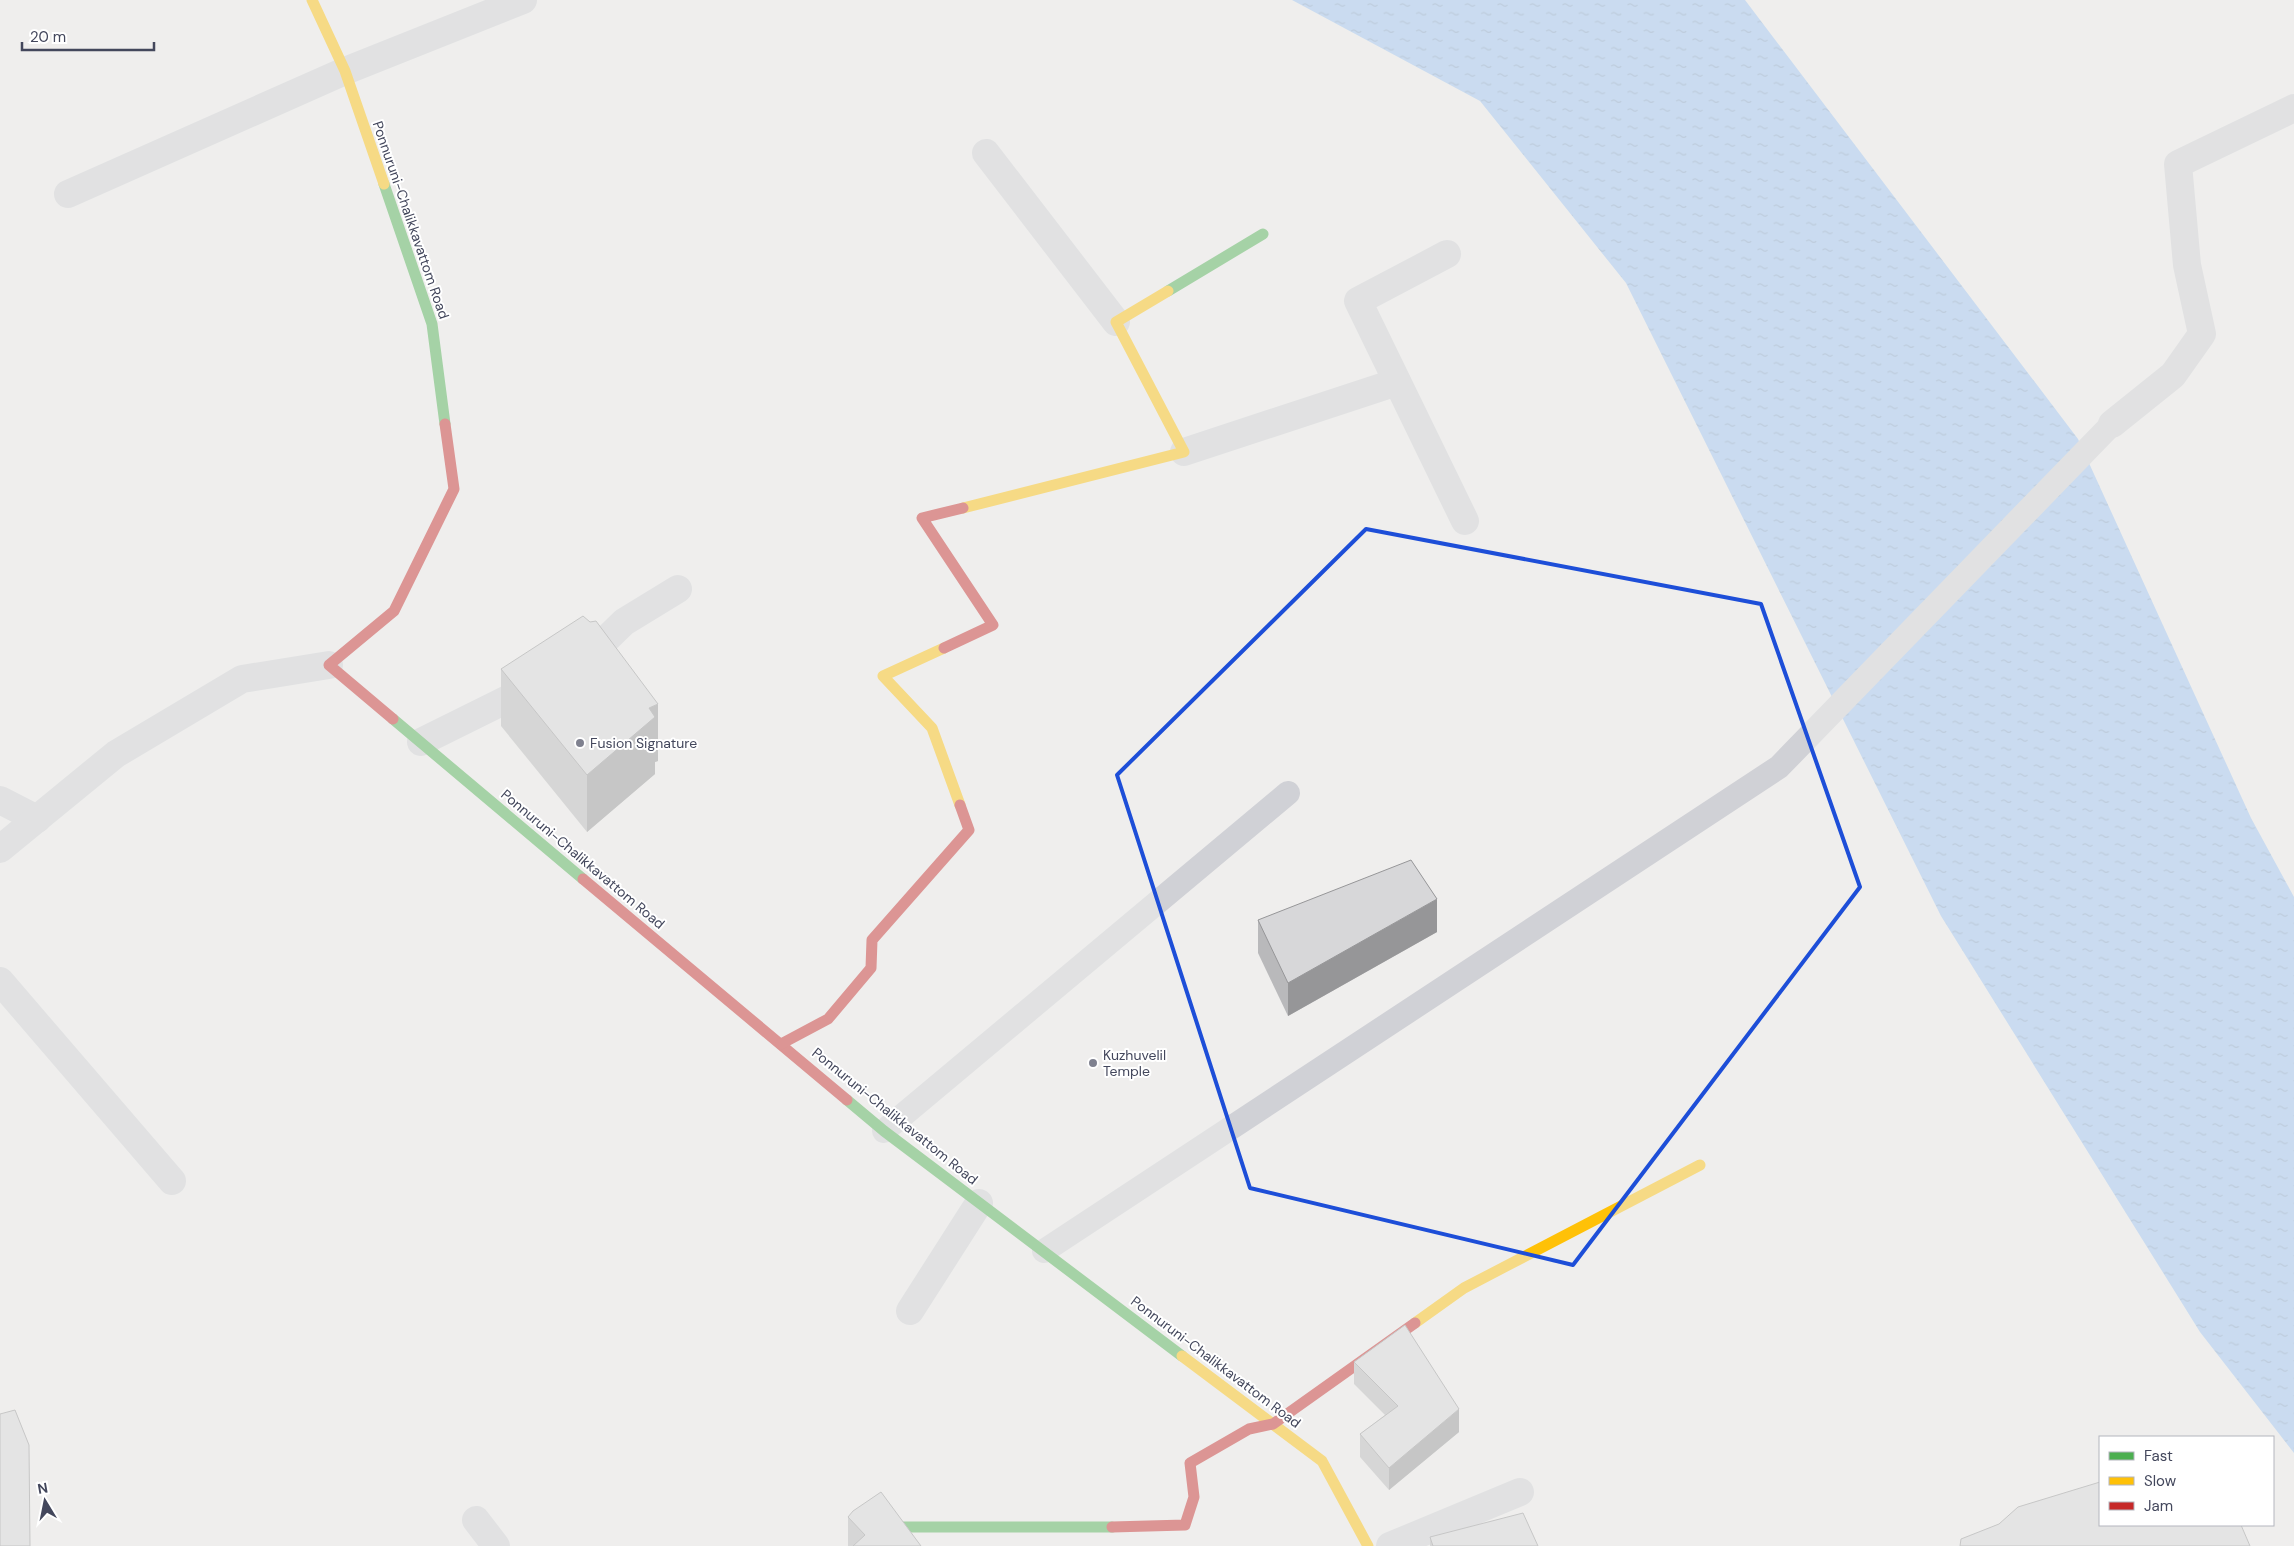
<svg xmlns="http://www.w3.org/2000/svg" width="2294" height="1546" font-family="'DM Sans',sans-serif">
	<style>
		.water { fill: url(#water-ripples) }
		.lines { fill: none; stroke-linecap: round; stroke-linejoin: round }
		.lane { stroke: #d0d1d6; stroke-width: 24 }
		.street { stroke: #d0d1d6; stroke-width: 28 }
		.fast { stroke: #4caf50; stroke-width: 11 }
		.slow { stroke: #ffc107; stroke-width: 11 }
		.jam { stroke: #c62828; stroke-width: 11 }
		.wall { fill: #b9b9bb }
		.shaded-wall { fill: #969698 }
		.building { fill: #d7d7d9; stroke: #969698 }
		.marked { fill: none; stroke: #1d4ed8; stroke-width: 4; stroke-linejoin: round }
		.poi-dot { fill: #7f818f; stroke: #fff; stroke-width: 2 }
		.labels { text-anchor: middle; stroke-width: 4; stroke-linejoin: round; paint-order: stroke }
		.street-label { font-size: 14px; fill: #43475c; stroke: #fff }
		.poi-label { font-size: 14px; fill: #43475c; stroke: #fff; text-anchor: start }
	</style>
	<defs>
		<pattern id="water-ripples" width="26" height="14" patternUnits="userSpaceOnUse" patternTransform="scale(1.25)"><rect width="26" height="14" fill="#9ec4f3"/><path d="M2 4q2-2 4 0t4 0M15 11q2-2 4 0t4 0" fill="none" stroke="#82a1c8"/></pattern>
	</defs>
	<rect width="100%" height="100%" fill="#efeeed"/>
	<polygon class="water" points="1292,0 1745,0 2078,439 2251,818 2294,897 2294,1453 2200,1332 1941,916 1626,283 1480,101"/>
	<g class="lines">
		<g class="lane">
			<polyline points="884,1131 1288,793"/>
			<polyline points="1044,1251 1779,767 2112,424"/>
		</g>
		<g class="street">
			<polyline points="986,153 1116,322"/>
			<polyline points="68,194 345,71 523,0"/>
			<polyline points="1447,254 1358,301 1465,521"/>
			<polyline points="2112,424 2173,375 2202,334 2187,265 2178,164 2294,108"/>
			<polyline points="1184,452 1397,382"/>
			<polyline points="581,661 588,657 624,622 678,589"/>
			<polyline points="421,742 534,686"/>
			<polyline points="0,800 37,819"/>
			<polyline points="0,849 116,754 242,679 329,665"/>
			<polyline points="0,981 172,1181"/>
			<polyline points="910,1311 979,1203"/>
			<polyline points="476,1520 496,1546"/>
			<polyline points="1390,1546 1520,1492"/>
		</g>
		<g class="fast">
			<polyline points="384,184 432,324 445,424"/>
			<polyline points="1168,291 1263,234"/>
			<polyline points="393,719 583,879"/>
			<polyline points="847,1100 884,1131 1182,1356"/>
			<polyline points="855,1546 898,1527 1112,1527"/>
		</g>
		<g class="slow">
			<polyline points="312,0 345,71 384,184"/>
			<polyline points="963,508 1184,452 1116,322 1168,291"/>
			<polyline points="944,648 883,676 932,728 960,805"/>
			<polyline points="1415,1323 1464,1288 1700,1165"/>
			<polyline points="1182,1356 1322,1461 1368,1546"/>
		</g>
		<g class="jam">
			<polyline points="944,648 993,625 922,518 963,508"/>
			<polyline points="393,719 329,665 394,611 454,489 445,424"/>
			<polyline points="583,879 847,1100"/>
			<polyline points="781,1044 828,1019 871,968 872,940 969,830 960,805"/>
			<polyline points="1112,1527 1185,1525 1194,1497 1190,1463 1249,1429 1273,1424 1415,1323"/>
		</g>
	</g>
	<g class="wall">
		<polygon points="501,669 658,761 655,762 655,774 587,832 501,726"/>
		<polygon points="1258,920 1437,932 1288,1016 1258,953"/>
		<polygon points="1354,1362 1459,1432 1389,1490 1360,1457 1360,1434 1385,1415 1354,1384"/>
		<polygon points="848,1517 921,1546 848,1546"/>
		<polygon points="1430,1537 1538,1546 1430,1546"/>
	</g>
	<g class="shaded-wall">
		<polygon points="658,704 658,761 655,762 655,774 587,832 587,775 649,708"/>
		<polygon points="1437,899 1437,932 1288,1016 1288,983"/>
		<polygon points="1459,1409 1459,1432 1389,1490 1389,1468"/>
	</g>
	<g class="building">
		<polygon points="583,616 590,622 596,621 658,704 649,708 655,717 587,775 501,669"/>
		<polygon points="1411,860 1437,899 1288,983 1258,920"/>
		<polygon points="1405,1325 1459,1409 1389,1468 1360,1434 1398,1406 1354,1362"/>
		<polygon points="15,1410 29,1445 30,1546 0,1546 0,1414"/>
		<polygon points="2100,1482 2100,1525 2241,1525 2250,1546 1960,1546 1961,1539 1999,1524 2018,1507"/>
		<polygon points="881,1492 921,1546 853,1546 865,1535 848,1517 853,1511"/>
		<polygon points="1523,1513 1538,1546 1433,1546 1430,1537"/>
	</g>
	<path d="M0 0H2294V1546H0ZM 1366,529 L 1761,604 L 1860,887 L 1573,1265 L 1250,1188 L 1117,775 Z" fill="#efeeed" fill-opacity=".55" fill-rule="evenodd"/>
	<path class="marked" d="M 1366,529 L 1761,604 L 1860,887 L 1573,1265 L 1250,1188 L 1117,775 Z"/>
	<g class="poi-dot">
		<circle cx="580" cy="743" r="5"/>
		<circle cx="1093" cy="1063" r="5"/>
	</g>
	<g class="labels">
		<g class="street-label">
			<text transform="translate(411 220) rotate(71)" y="5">Ponnuruni-Chalikkavattom Road</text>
			<text transform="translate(583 859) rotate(40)" y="5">Ponnuruni-Chalikkavattom Road</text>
			<text transform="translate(895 1116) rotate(39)" y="5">Ponnuruni-Chalikkavattom Road</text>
			<text transform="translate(1216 1362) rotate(37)" y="5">Ponnuruni-Chalikkavattom Road</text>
		</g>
		<g class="poi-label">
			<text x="590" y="748">Fusion Signature</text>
			<text x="1103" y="1060">Kuzhuvelil<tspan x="1103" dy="16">Temple</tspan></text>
		</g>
	</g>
	<rect x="2099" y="1436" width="175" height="90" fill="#ffffff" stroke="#b4b5be"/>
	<rect x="2109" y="1452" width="25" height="8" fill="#4caf50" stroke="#b4b5be"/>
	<text x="2144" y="1461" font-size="15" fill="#43475c">Fast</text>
	<rect x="2109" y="1477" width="25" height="8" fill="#ffc107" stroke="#b4b5be"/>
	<text x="2144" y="1486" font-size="15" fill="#43475c">Slow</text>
	<rect x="2109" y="1502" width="25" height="8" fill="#c62828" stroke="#b4b5be"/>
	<text x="2144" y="1511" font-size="15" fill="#43475c">Jam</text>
	<g transform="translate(45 1501) rotate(350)" stroke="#ffffff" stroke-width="4" paint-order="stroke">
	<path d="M0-4L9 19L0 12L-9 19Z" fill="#43475c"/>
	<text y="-8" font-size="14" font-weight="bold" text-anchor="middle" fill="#43475c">N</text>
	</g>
	<path d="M22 42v8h132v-8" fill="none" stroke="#43475c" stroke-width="2.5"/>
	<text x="30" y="42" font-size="15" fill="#43475c" stroke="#ffffff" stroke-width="4" paint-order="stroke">20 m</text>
</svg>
